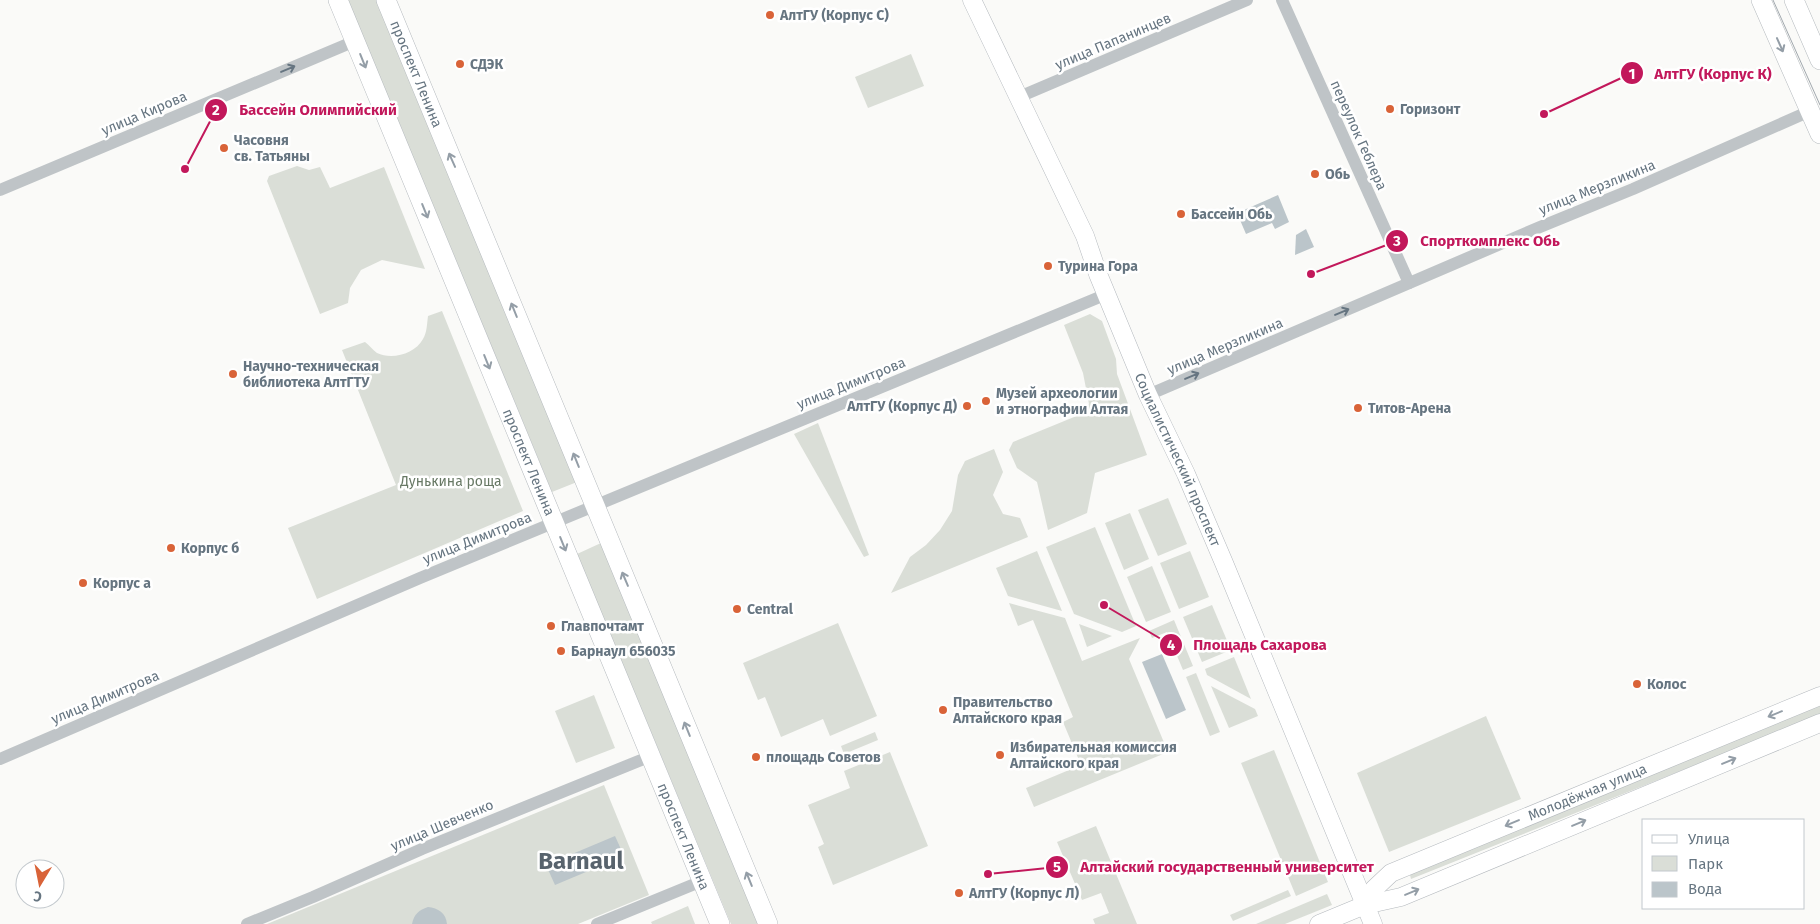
<svg xmlns="http://www.w3.org/2000/svg" width="1820" height="924" font-family="'Fira Sans',sans-serif">
	<style>
		.green { fill: #daded7 }
		.water { fill: #bbc5ca }
		.lines { fill: none; stroke-linecap: round; stroke-linejoin: round }
		.secondary-casing { stroke: #b4b9be; stroke-width: 19 }
		.primary-casing { stroke: #b5babe; stroke-width: 20 }
		.street { stroke: #bfc4c7; stroke-width: 12 }
		.secondary { stroke: #fff; stroke-width: 18 }
		.primary { stroke: #fff; stroke-width: 19 }
		.tram { stroke: #a1a8ae; stroke-width: 1 }
		.oneway { stroke: #949ea7 }
		.oneway2 { stroke: #667581 }
		.poi-dot { fill: #d96338; stroke: #fff; stroke-width: 2 }
		.labels { text-anchor: middle; stroke-width: 5; stroke-linejoin: round; paint-order: stroke }
		.poi-label { font-size: 14px; font-weight: bold; fill: #667581; stroke: #fff; text-anchor: start }
		.street-label { font-size: 14px; fill: #667581; stroke: #fff }
		.park-label { font-size: 14px; fill: #687965; stroke: #fff }
		.town-label { font-size: 24px; font-weight: bold; fill: #58636d; stroke: #fff }
		.leader { fill: none; stroke: #c2185b; stroke-width: 2 }
		.callout-dot { fill: #c2185b; stroke: #fff; stroke-width: 2 }
		.mark-label { font-size: 15px; text-anchor: middle; font-weight: bold; fill: #fff }
		.callout-label { font-size: 15px; text-anchor: middle; font-weight: bold; fill: #c2185b; stroke: #fff; stroke-width: 5; stroke-linejoin: round; paint-order: stroke }
	</style>
	<rect width="100%" height="100%" fill="#fafaf8"/>
	<g class="green">
		<polygon points="348,0 377,0 577,482 552,492"/>
		<polygon points="911,54 924,86 868,108 855,77"/>
		<polygon points="297,166 309,170 320,167 330,188 384,167 425,269 382,260 361,270 350,288 348,303 320,314 267,181 269,176"/>
		<path d="M 442,311 L 523,511 L 317,599 L 288,528 L 396,485 L 342,350 L 365,342 C 369,345 373,350 377,353 C 392,360 415,354 423,339 C 427,333 427,323 428,316 Z"/>
		<polygon points="1090,314 1102,321 1116,359 1117,374 1147,455 1095,473 1087,513 1048,530 1037,482 1017,468 1009,450 1013,442 1079,415 1089,404 1083,373 1064,325"/>
		<polygon points="818,423 869,555 864,557 794,434"/>
		<polygon points="994,449 1003,472 993,495 1003,514 1020,518 1028,537 891,593 910,557 926,545 940,530 952,511 958,475 965,461"/>
		<polygon points="1168,498 1187,544 1158,556 1138,510"/>
		<polygon points="1130,513 1149,559 1124,570 1105,523"/>
		<polygon points="1095,527 1136,626 1122,632 1074,614 1046,547"/>
		<polygon points="601,543 759,924 731,924 577,554"/>
		<polygon points="1037,551 1062,611 1008,596 996,568"/>
		<polygon points="1190,551 1209,597 1179,609 1160,563"/>
		<polygon points="1152,566 1171,612 1146,622 1127,577"/>
		<polygon points="1009,603 1065,618 1082,661 1140,638 1129,659 1168,752 1034,807 1026,788 1081,765 1063,722 1073,717 1033,620 1018,626"/>
		<polygon points="1212,605 1231,650 1202,662 1183,617"/>
		<polygon points="1174,620 1193,666 1183,670 1167,632 1152,638 1149,631"/>
		<polygon points="838,623 877,716 830,736 823,719 781,737 765,697 758,700 743,663"/>
		<polygon points="1079,624 1112,636 1087,647"/>
		<polygon points="1234,657 1251,699 1207,675 1205,669"/>
		<polygon points="1196,673 1220,732 1210,736 1186,677"/>
		<polygon points="1211,686 1255,709 1258,716 1229,728"/>
		<polygon points="594,695 615,748 576,763 555,711"/>
		<polygon points="1820,703 1820,715 1411,879 1409,871"/>
		<polygon points="1486,716 1521,799 1389,852 1357,773"/>
		<polygon points="875,732 878,740 844,754 841,746"/>
		<polygon points="1274,750 1328,882 1296,896 1241,763"/>
		<polygon points="890,752 928,846 833,885 818,847 824,844 808,805 850,788 844,771"/>
		<polygon points="604,785 649,895 578,924 267,924"/>
		<polygon points="1096,826 1137,924 1095,924 1093,919 1109,913 1101,893 1082,900 1057,842"/>
		<polygon points="1288,890 1291,896 1233,921 1230,915"/>
		<polygon points="1327,894 1332,905 1285,924 1256,924"/>
		<polygon points="688,906 695,924 652,924 651,922"/>
	</g>
	<g class="water">
		<polygon points="1278,195 1289,222 1275,229 1272,223 1246,234 1237,213"/>
		<polygon points="1306,229 1314,247 1295,255 1296,235"/>
		<polygon points="1162,654 1186,710 1166,719 1142,662"/>
		<polygon points="615,836 624,856 555,885 546,865"/>
		<path d="M 428,907 C 438,908 446,913 447,924 L 412,924 C 414,914 419,910 428,907 Z"/>
	</g>
	<g class="lines">
		<g class="secondary-casing">
			<g id="secondary">
				<path id="s1" d="M 972,0 L 1085,236 L 1098,274 L 1148,395 L 1186,474 L 1224,563 L 1373,924"/>
				<path id="s2" d="M 1365,905 L 1374,889 L 1391,873 L 1820,696"/>
				<polyline points="1319,924 1365,905 1401,897 1820,723"/>
			</g>
		</g>
		<g class="primary-casing">
			<g id="primary">
				<path id="s3" d="M 338,0 L 720,924"/>
				<path id="s4" d="M 386,0 L 768,924"/>
				<polyline points="1761,0 1820,134"/>
				<polyline points="1794,0 1820,60"/>
			</g>
		</g>
		<g class="street">
			<polyline points="1282,0 1409,283"/>
			<polyline points="1019,97 1247,0"/>
			<polyline points="0,190 355,41"/>
			<polyline points="1148,395 1540,227 1633,189 1810,111"/>
			<polyline points="0,759 420,578 1107,294"/>
			<polyline points="247,924 313,897 422,849 651,756"/>
			<polyline points="597,924 702,881"/>
		</g>
		<use href="#secondary" class="secondary"/>
		<use href="#primary" class="primary"/>
		<polyline class="tram" points="1773,0 1820,105"/>
	</g>
	<defs><path id="oneway-shaft" d="M-6 0H5M1.5-3L5.5 0L1.5 3" fill="none" stroke-width="1.6" stroke-linecap="round" stroke-linejoin="round" transform="scale(1.25)"/></defs>
	<g class="oneway">
		<use href="#oneway-shaft" transform="translate(1780 45) rotate(66)"/>
		<use href="#oneway-shaft" transform="translate(363 61) rotate(68)"/>
		<use href="#oneway-shaft" transform="translate(452 160) rotate(-114)"/>
		<use href="#oneway-shaft" transform="translate(425 211) rotate(68)"/>
		<use href="#oneway-shaft" transform="translate(514 310) rotate(-112)"/>
		<use href="#oneway-shaft" transform="translate(487 362) rotate(68)"/>
		<use href="#oneway-shaft" transform="translate(576 460) rotate(-112)"/>
		<use href="#oneway-shaft" transform="translate(563 544) rotate(68)"/>
		<use href="#oneway-shaft" transform="translate(625 579) rotate(-113)"/>
		<use href="#oneway-shaft" transform="translate(1775 714) rotate(158)"/>
		<use href="#oneway-shaft" transform="translate(687 729) rotate(-112)"/>
		<use href="#oneway-shaft" transform="translate(1729 761) rotate(-23)"/>
		<use href="#oneway-shaft" transform="translate(1512 823) rotate(157)"/>
		<use href="#oneway-shaft" transform="translate(1579 823) rotate(-23)"/>
		<use href="#oneway-shaft" transform="translate(749 879) rotate(-112)"/>
		<use href="#oneway-shaft" transform="translate(1412 892) rotate(-23)"/>
	</g>
	<g class="oneway2">
		<use href="#oneway-shaft" transform="translate(288 69) rotate(-23)"/>
		<use href="#oneway-shaft" transform="translate(1342 312) rotate(-23)"/>
		<use href="#oneway-shaft" transform="translate(1192 376) rotate(-23)"/>
	</g>
	<g class="poi-dot">
		<circle cx="770" cy="15" r="5"/>
		<circle cx="460" cy="64" r="5"/>
		<circle cx="1390" cy="109" r="5"/>
		<circle cx="224" cy="148" r="5"/>
		<circle cx="1315" cy="174" r="5"/>
		<circle cx="1181" cy="214" r="5"/>
		<circle cx="1048" cy="266" r="5"/>
		<circle cx="233" cy="374" r="5"/>
		<circle cx="986" cy="401" r="5"/>
		<circle cx="967" cy="406" r="5"/>
		<circle cx="1358" cy="408" r="5"/>
		<circle cx="171" cy="548" r="5"/>
		<circle cx="83" cy="583" r="5"/>
		<circle cx="737" cy="609" r="5"/>
		<circle cx="551" cy="626" r="5"/>
		<circle cx="561" cy="651" r="5"/>
		<circle cx="1637" cy="684" r="5"/>
		<circle cx="943" cy="710" r="5"/>
		<circle cx="1000" cy="755" r="5"/>
		<circle cx="756" cy="757" r="5"/>
		<circle cx="959" cy="893" r="5"/>
	</g>
	<g class="labels">
		<g class="poi-label">
			<text x="780" y="20">АлтГУ (Корпус С)</text>
			<text x="470" y="69">СДЭК</text>
			<text x="1400" y="114">Горизонт</text>
			<text x="234" y="145">Часовня<tspan x="234" dy="16">св. Татьяны</tspan></text>
			<text x="1325" y="179">Обь</text>
			<text x="1191" y="219">Бассейн Обь</text>
			<text x="1058" y="271">Турина Гора</text>
			<text x="243" y="371">Научно-техническая<tspan x="243" dy="16">библиотека АлтГТУ</tspan></text>
			<text x="996" y="398">Музей археологии<tspan x="996" dy="16">и этнографии Алтая</tspan></text>
			<text x="957" y="411" text-anchor="end">АлтГУ (Корпус Д)</text>
			<text x="1368" y="413">Титов-Арена</text>
			<text x="181" y="553">Корпус б</text>
			<text x="93" y="588">Корпус а</text>
			<text x="747" y="614">Central</text>
			<text x="561" y="631">Главпочтамт</text>
			<text x="571" y="656">Барнаул 656035</text>
			<text x="1647" y="689">Колос</text>
			<text x="953" y="707">Правительство<tspan x="953" dy="16">Алтайского края</tspan></text>
			<text x="1010" y="752">Избирательная комиссия<tspan x="1010" dy="16">Алтайского края</tspan></text>
			<text x="766" y="762">площадь Советов</text>
			<text x="969" y="898">АлтГУ (Корпус Л)</text>
		</g>
		<g class="street-label">
			<text transform="translate(1113 41) rotate(-23)" y="5">улица Папанинцев</text>
			<text dy="5" stroke="none"><textPath href="#s4" startOffset="80">проспект Ленина</textPath></text>
			<text transform="translate(144 113) rotate(-23)" y="5">улица Кирова</text>
			<text transform="translate(1359 135) rotate(66)" y="5">переулок Геблера</text>
			<text transform="translate(1597 187) rotate(-22)" y="5">улица Мерзликина</text>
			<text transform="translate(1225 346) rotate(-23)" y="5">улица Мерзликина</text>
			<text transform="translate(851 383) rotate(-22)" y="5">улица Димитрова</text>
			<text dy="5" stroke="none"><textPath href="#s1" startOffset="504">Социалистический проспект</textPath></text>
			<text dy="5" stroke="none"><textPath href="#s3" startOffset="500">проспект Ленина</textPath></text>
			<text transform="translate(477 538) rotate(-22)" y="5">улица Димитрова</text>
			<text transform="translate(105 697) rotate(-23)" y="5">улица Димитрова</text>
			<text dy="5" stroke="none"><textPath href="#s2" startOffset="254">Молодёжная улица</textPath></text>
			<text transform="translate(442 825) rotate(-23)" y="5">улица Шевченко</text>
			<text dy="5" stroke="none"><textPath href="#s3" startOffset="905">проспект Ленина</textPath></text>
		</g>
		<g class="park-label">
			<text x="451" y="486">Дунькина роща</text>
		</g>
		<g class="town-label">
			<text x="581" y="869">Barnaul</text>
		</g>
	</g>
	<path class="leader" d="M1544 114L1632 73M185 169L216 110M1311 274L1397 241M1104 605L1171 645M988 874L1057 867"/>
	<g class="callout-dot">
		<circle cx="1544" cy="114" r="5"/>
		<circle cx="185" cy="169" r="5"/>
		<circle cx="1311" cy="274" r="5"/>
		<circle cx="1104" cy="605" r="5"/>
		<circle cx="988" cy="874" r="5"/>
		<circle cx="1632" cy="73" r="12"/>
		<circle cx="216" cy="110" r="12"/>
		<circle cx="1397" cy="241" r="12"/>
		<circle cx="1171" cy="645" r="12"/>
		<circle cx="1057" cy="867" r="12"/>
	</g>
	<g class="mark-label">
		<text x="1632" y="79">1</text>
		<text x="216" y="115">2</text>
		<text x="1397" y="246">3</text>
		<text x="1171" y="650">4</text>
		<text x="1057" y="872">5</text>
	</g>
	<g class="callout-label">
		<text x="1713" y="79">АлтГУ (Корпус К)</text>
		<text x="318" y="115">Бассейн Олимпийский</text>
		<text x="1490" y="246">Спорткомплекс Обь</text>
		<text x="1260" y="650">Площадь Сахарова</text>
		<text x="1227" y="872">Алтайский государственный университет</text>
	</g>
	<rect x="1642" y="819" width="162" height="90" fill="#ffffff" stroke="#c2c8cd"/>
	<rect x="1652" y="835" width="25" height="8" fill="#ffffff" stroke="#c2c8cd"/>
	<text x="1688" y="844" font-size="15" fill="#667581">Улица</text>
	<rect x="1652" y="856" width="25" height="15" fill="#daded7" stroke="#c2c8cd"/>
	<text x="1688" y="869" font-size="15" fill="#667581">Парк</text>
	<rect x="1652" y="882" width="25" height="15" fill="#bbc5ca" stroke="#c2c8cd"/>
	<text x="1688" y="894" font-size="15" fill="#667581">Вода</text>
	<g transform="translate(40 884) rotate(190)"><circle r="24" fill="#ffffff" stroke="#c2c8cd"/>
	<path d="M0-4L9 19L0 12L-9 19Z" fill="#d96338"/>
	<text y="-8" font-size="14" font-weight="bold" text-anchor="middle" fill="#667581">С</text>
	</g>
</svg>
